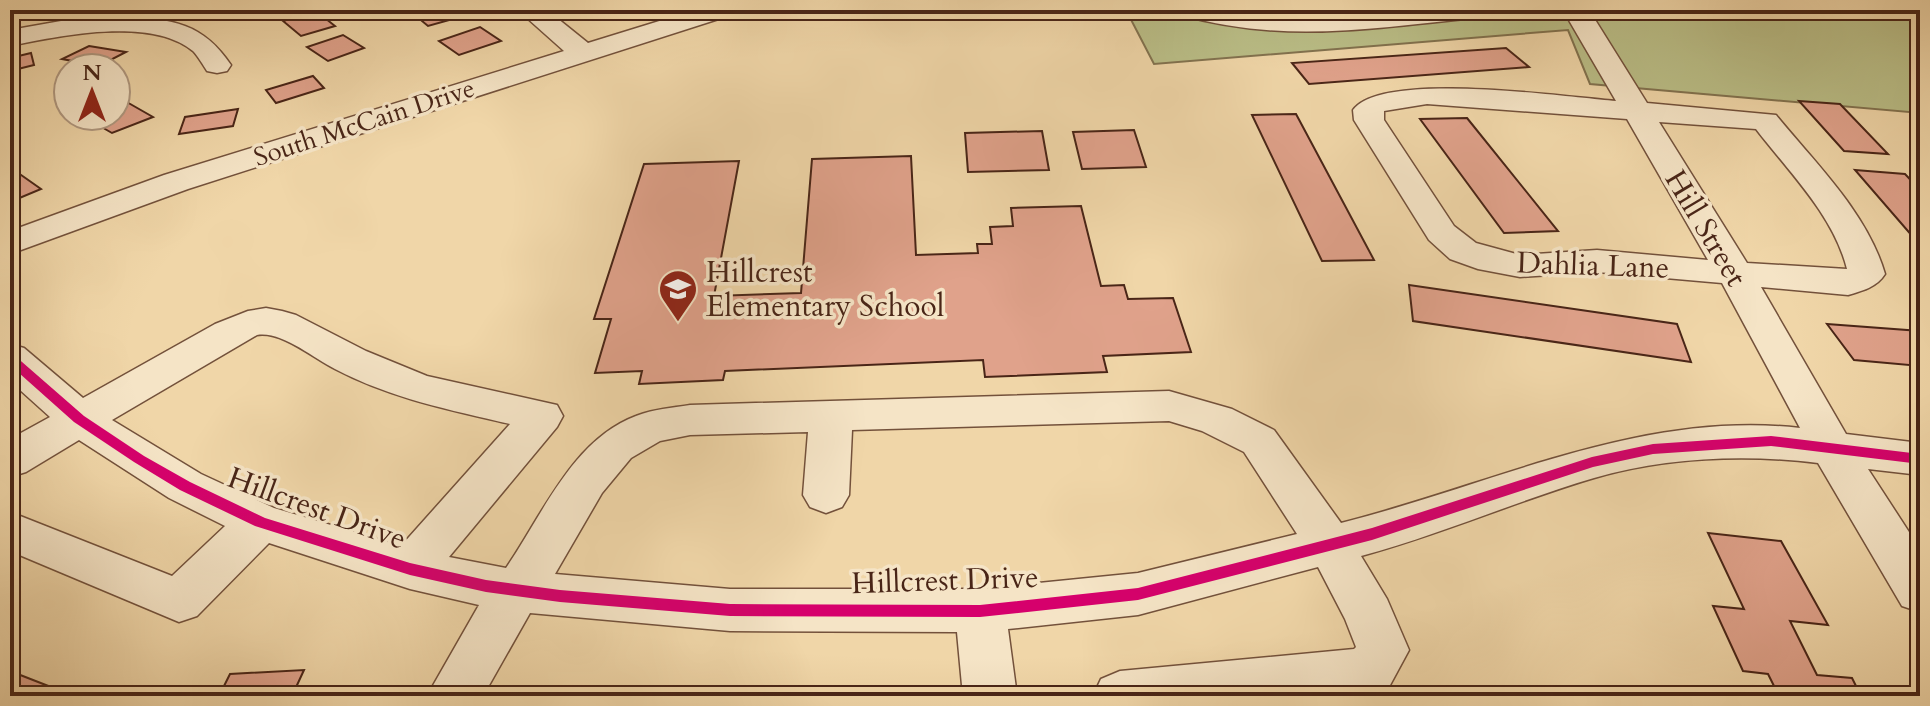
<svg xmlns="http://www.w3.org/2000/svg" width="1930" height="706" font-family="Cardo,serif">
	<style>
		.green { fill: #babe87; stroke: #82724f; stroke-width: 2 }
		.building { fill: #e0a28b; stroke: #492517; stroke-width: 2 }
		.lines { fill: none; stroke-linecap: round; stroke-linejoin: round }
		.minor-casing { stroke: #73513b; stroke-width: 3 }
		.minor { fill: #f5e4c6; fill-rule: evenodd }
		.cycleway-casing { stroke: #f5e4c6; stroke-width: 5 }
		.cycleway { fill: #d6006c; fill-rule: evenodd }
		.labels { text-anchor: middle; stroke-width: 7; stroke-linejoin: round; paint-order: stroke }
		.far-street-label { font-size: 26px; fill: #492517; stroke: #f5e4c6 }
		.street-label { font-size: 30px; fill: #492517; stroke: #f5e4c6 }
		.poi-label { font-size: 30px; fill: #492517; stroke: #f5e4c6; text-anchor: start }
	</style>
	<rect width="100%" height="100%" fill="#f0d6a8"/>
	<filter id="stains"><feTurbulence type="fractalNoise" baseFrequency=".0025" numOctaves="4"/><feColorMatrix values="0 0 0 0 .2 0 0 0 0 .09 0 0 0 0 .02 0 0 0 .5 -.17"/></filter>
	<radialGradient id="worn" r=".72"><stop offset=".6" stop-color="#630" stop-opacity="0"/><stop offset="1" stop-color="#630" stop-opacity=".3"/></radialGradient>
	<polygon class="green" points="1126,10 1920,10 1920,113 1590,84 1568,30 1154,64"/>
	<g class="building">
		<polygon points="452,10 460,17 428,26 410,11"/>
		<polygon points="316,11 335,26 301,36 283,21"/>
		<polygon points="480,27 501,41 459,55 439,41"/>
		<polygon points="343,35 364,48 328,61 307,47"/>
		<polygon points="89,46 126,52 99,66 62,59"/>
		<polygon points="1506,48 1529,67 1309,84 1292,63"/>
		<polygon points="31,53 34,65 10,71 10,58"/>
		<polygon points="313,76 324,88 276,103 266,90"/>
		<polygon points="125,101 153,117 112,133 84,117 116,116 116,104"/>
		<polygon points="1799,101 1840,104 1888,154 1844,151"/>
		<polygon points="238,109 233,126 179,134 185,117"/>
		<polygon points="1296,114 1374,260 1322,261 1252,115"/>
		<polygon points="1467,118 1558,231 1504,233 1420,119"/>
		<polygon points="1134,130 1146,167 1082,169 1073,132"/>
		<polygon points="1042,131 1049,170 968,172 965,133"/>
		<polygon points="911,156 916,255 978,253 977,244 992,244 990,227 1013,226 1011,208 1081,206 1101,286 1124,285 1128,299 1173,298 1191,352 1103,356 1107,372 985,377 983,360 725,371 723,380 639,384 642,371 595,373 611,319 594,319 644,164 739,161 714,296 801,293 812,159"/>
		<polygon points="14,170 41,189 10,202 10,171"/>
		<polygon points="1855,170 1905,174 1920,190 1920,245"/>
		<polygon points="1409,285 1677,324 1691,362 1413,321"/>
		<polygon points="1827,324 1920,331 1920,366 1854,360"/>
		<polygon points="1708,533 1781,541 1828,625 1790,621 1817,675 1852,678 1861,696 1779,696 1768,674 1743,671 1713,606 1744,609"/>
		<polygon points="304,670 292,696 219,696 230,674"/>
		<polygon points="10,671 74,696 10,696"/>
	</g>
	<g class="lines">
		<g class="minor-casing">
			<g id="minor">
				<polygon points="518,10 547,10 588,43 695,10 735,10 731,15 188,189 10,254 10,231 164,175 564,51"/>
				<path d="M 1177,10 L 1220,10 L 1294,17 L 1399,10 L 1489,10 L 1485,15 L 1476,18 C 1372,28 1284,44 1181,15 Z"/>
				<path d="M 1563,10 L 1589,10 L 1647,103 L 1776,115 C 1815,163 1867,212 1885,274 C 1877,287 1862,291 1848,295 L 1761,287 L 1846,434 L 1920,443 L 1920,475 L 1868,469 L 1920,549 L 1920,612 L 1902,606 L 1818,463 C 1746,454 1665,457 1594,478 C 1516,501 1440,535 1361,556 L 1387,599 L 1409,650 L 1389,687 L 1359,696 L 1093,696 L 1101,679 L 1120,671 L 1354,649 L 1356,647 L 1345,619 L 1318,567 L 1138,615 L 1008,629 L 1017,696 L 963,696 L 957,632 L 730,631 L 530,613 L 483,696 L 427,696 L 479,605 L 410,589 L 269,543 L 197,616 L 179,622 L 10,551 L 10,512 L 172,576 L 225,526 L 169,498 L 79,440 L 26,472 L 10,477 L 10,439 L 50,417 L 10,381 L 10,344 L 24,348 L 83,398 L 215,324 L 248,311 L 266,308 L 282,311 L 296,315 L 366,351 L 427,376 L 557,405 L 563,416 L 557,427 L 449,557 L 506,568 C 542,516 572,440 636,416 C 653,409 672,408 690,405 L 1169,391 L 1232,409 L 1274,430 L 1341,523 C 1493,485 1639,410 1800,428 L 1722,283 L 1597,272 L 1520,277 L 1478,269 L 1450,259 L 1429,240 L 1354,120 L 1353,110 C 1381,70 1566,97 1616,101 ZM 1427,104 L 1627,119 L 1708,260 L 1597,250 L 1520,255 L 1476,243 L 1454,226 L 1384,120 L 1384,111 ZM 1659,122 L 1756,129 C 1789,172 1834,216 1847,269 L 1747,263 ZM 257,335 C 282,331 313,358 335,369 C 390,398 450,410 510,424 L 401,546 L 274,508 L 201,474 L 112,420 ZM 1169,421 L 1202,431 L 1244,452 L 1297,534 L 1138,573 L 980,589 L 730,589 L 555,574 L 602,493 L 631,458 L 660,441 L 690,435 L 808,432 L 803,495 L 810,507 L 826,513 L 842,507 L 849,495 L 852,430 Z"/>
				<path d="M 124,16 C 173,20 202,22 231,65 L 227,71 L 217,73 L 207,71 C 203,65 198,56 193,51 C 151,16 58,36 10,46 L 10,30 L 61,21 Z"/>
			</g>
		</g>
		<use href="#minor" class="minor"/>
		<g class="cycleway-casing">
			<polygon id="cycleway" points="10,354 14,355 84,416 144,456 190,482 265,518 410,563 486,580 560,590 730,604 980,605 1138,588 1372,528 1592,457 1653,444 1771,436 1920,454 1920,464 1771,446 1653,454 1593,467 1372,540 1138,600 980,617 730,616 560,602 486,592 410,575 255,526 180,490 134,462 74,422 10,365"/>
		</g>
		<use href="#cycleway" class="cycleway"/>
	</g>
	<defs>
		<g id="school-pin" transform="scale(2)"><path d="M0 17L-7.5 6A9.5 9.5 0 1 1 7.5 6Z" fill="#8f2418" stroke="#f5e4c6"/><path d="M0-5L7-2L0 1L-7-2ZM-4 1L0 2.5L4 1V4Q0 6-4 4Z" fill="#fff"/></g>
	</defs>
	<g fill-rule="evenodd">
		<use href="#school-pin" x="678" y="289"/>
	</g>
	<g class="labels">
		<g class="far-street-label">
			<text transform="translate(364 122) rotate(-18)" y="9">South McCain Drive</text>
		</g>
		<g class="street-label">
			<text transform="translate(1706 228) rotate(59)" y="10">Hill Street</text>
			<text transform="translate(1593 265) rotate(2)" y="10">Dahlia Lane</text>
			<text transform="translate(317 508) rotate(20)" y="10">Hillcrest Drive</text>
			<text transform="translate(945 580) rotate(-2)" y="10">Hillcrest Drive</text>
		</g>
		<g class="poi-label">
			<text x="706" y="282">Hillcrest<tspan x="706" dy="34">Elementary School</tspan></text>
		</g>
	</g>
	<rect width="1930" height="706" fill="none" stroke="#f0d6a8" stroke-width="40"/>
	<rect x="12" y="12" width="1906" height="682" fill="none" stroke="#492517" stroke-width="4"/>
	<rect x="20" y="20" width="1890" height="666" fill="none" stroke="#492517" stroke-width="2"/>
	<g transform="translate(92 92)"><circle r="38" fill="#f5e4c6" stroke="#b09880" stroke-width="2"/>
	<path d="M0-6L14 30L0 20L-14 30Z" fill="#8f2418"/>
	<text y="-12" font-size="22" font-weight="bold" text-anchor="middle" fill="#492517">N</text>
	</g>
	<rect width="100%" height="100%" filter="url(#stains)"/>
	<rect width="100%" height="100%" fill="url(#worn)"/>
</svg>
